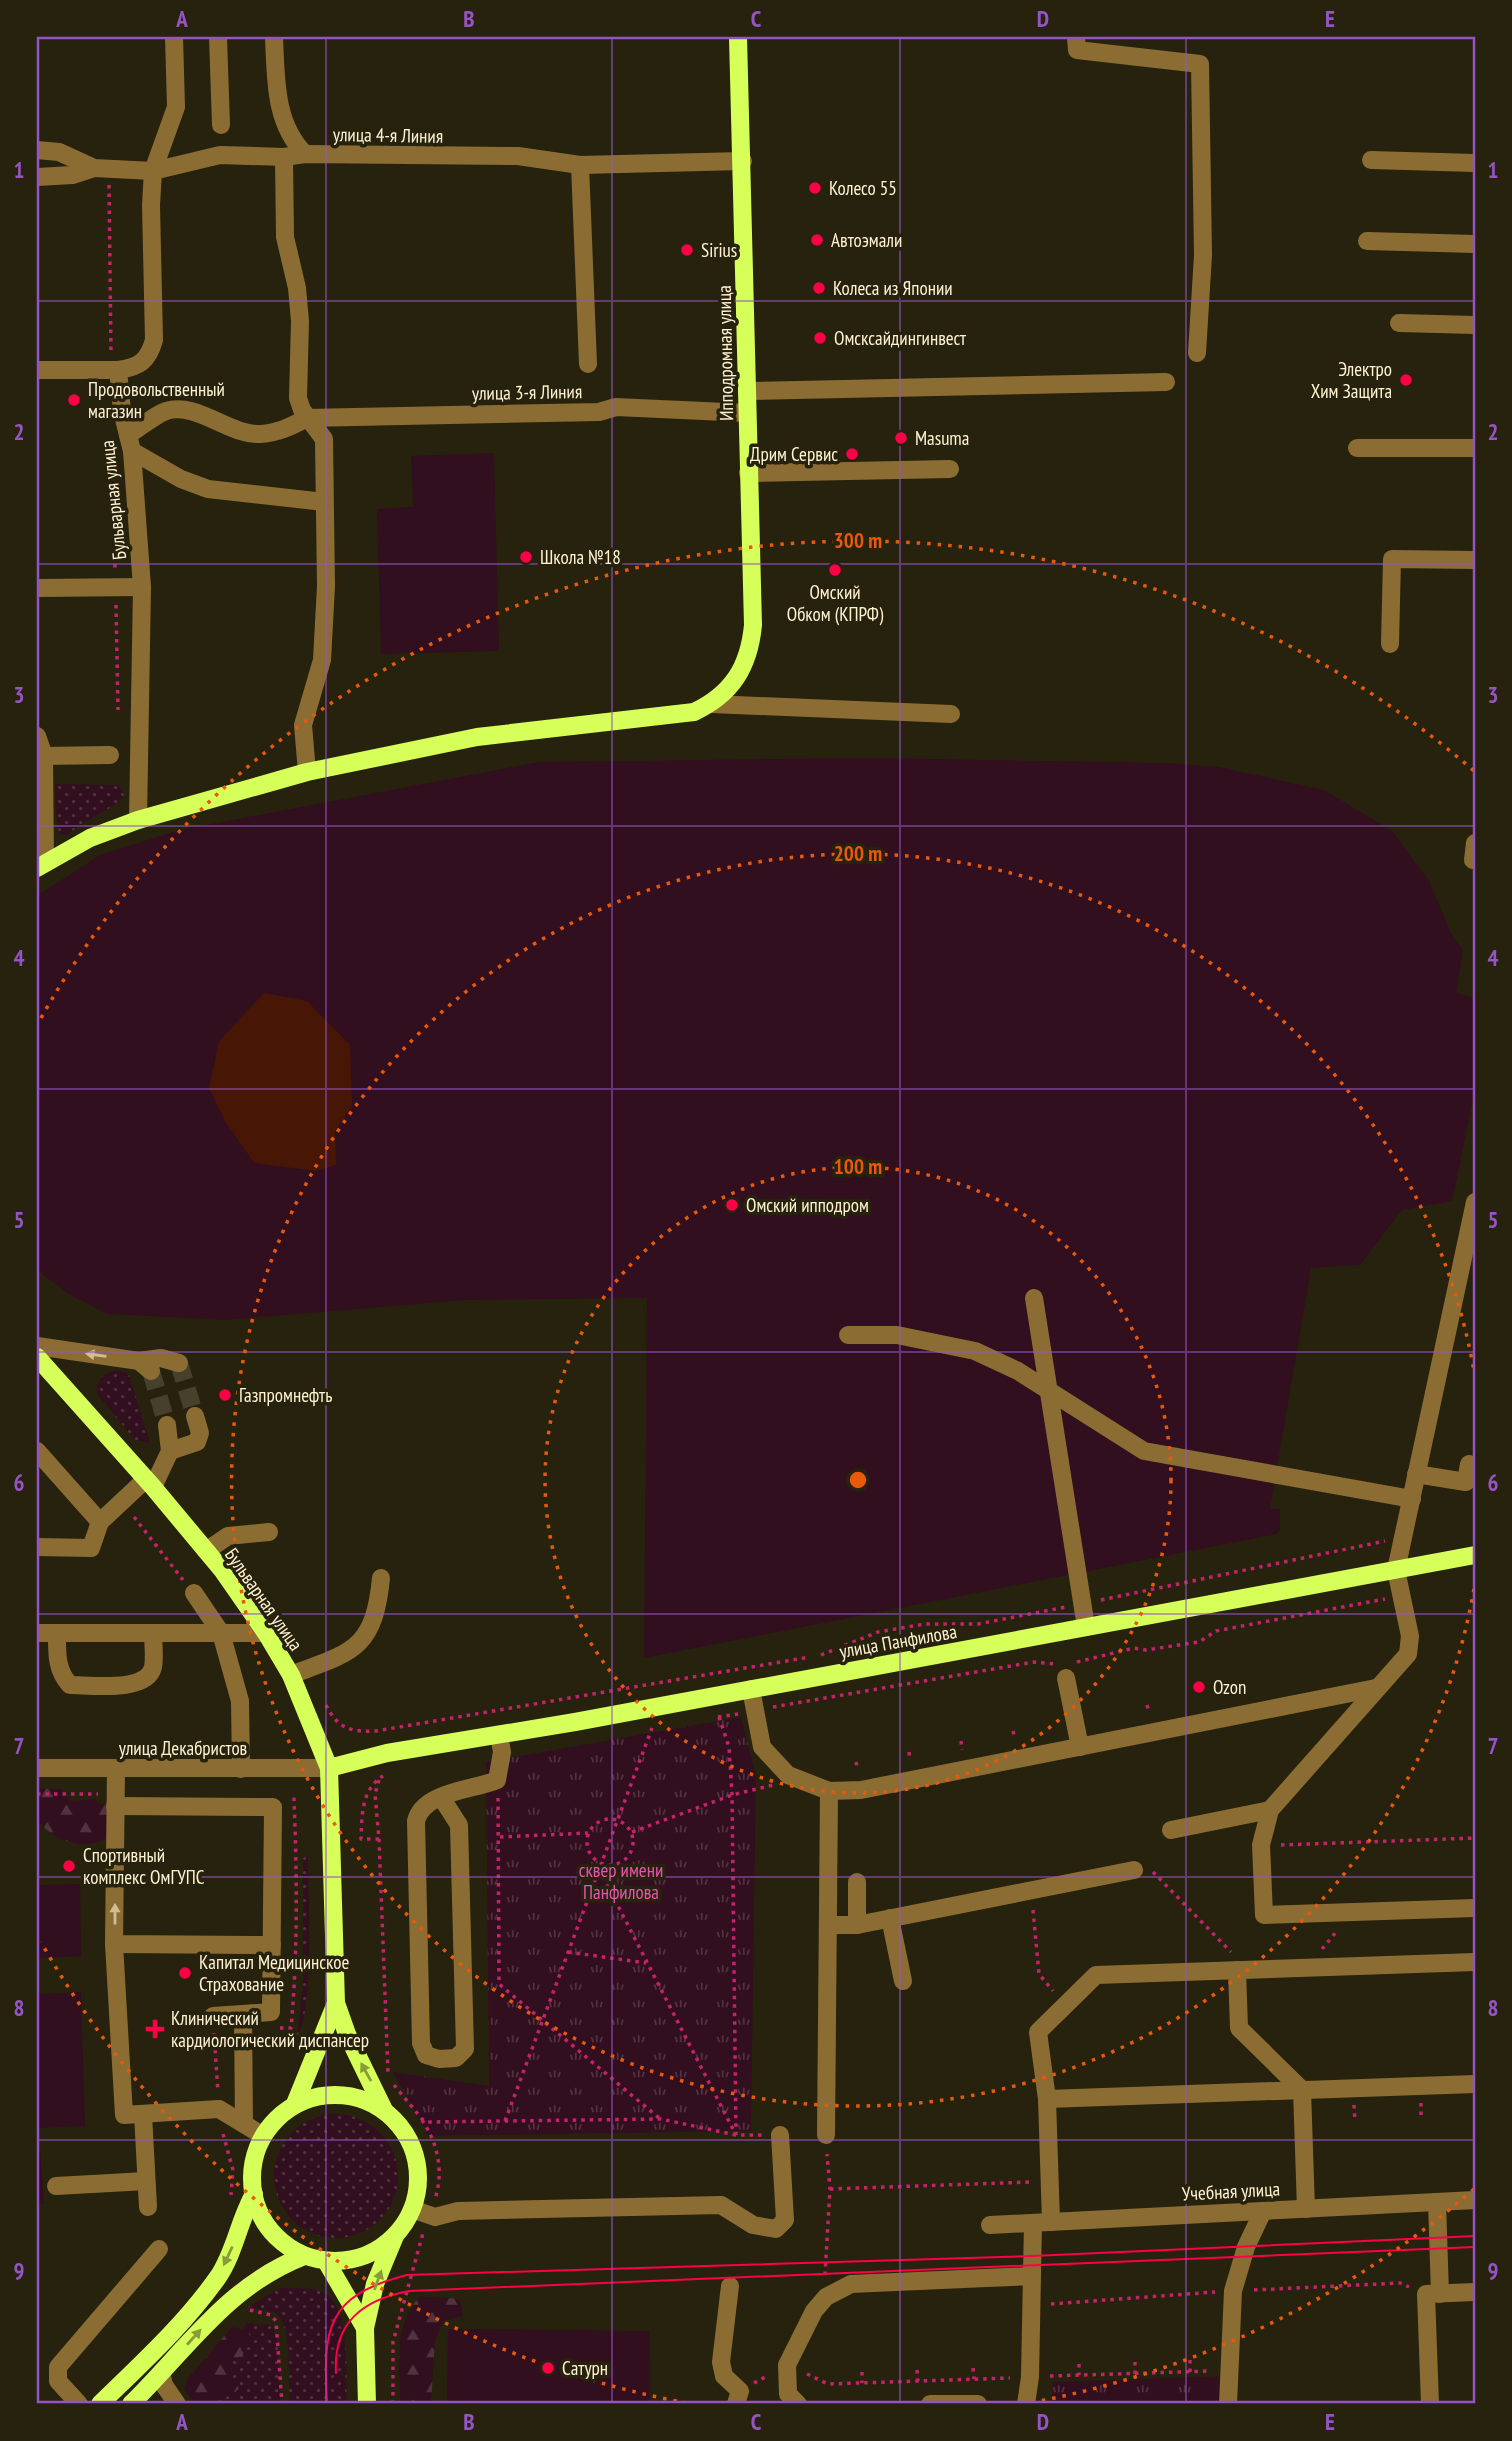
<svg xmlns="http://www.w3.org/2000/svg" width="1512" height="2441" font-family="'PT Sans Narrow',sans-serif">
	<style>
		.grass { fill: url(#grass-dots) }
		.forest { fill: url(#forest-firs) }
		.park { fill: url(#park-tufts) }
		.pitch { fill: #320f1e }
		.water { fill: #481605 }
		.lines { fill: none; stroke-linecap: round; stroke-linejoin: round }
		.minor-tunnel { stroke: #47412b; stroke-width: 18; stroke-dasharray: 18 9; stroke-linecap: butt }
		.path { stroke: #c4226a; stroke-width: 3.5; stroke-dasharray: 3.5 5; stroke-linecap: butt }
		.minor { stroke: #8b6d33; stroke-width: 18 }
		.major { stroke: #d7ff5a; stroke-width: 18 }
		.tram { stroke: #fe0048; stroke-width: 2 }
		.oneway { fill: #d1bd93 }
		.oneway2 { fill: #889c37 }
		.grid { fill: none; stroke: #9554c3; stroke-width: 2; stroke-opacity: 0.55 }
		.ring { fill: none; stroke: #e8590c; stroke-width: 3.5; stroke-dasharray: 3.5 7 }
		.poi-dot { fill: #fe0048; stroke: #27220d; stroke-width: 2.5 }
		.labels { text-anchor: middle; stroke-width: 7; stroke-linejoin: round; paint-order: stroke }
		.street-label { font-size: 19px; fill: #fff3d3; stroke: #27220d }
		.poi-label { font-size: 19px; fill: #fff3d3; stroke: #27220d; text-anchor: start }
		.park-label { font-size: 19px; fill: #ec52b4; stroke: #27220d }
		.centre { fill: #e8590c; stroke: #27220d; stroke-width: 3.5 }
		.ring-label { font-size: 21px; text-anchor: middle; font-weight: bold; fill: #e8590c; stroke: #27220d; stroke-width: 7; stroke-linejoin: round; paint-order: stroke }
		.neatline { fill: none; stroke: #9554c3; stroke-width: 2.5 }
		.grid-label { font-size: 23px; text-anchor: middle; font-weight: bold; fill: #9554c3 }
	</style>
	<defs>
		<pattern id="grass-dots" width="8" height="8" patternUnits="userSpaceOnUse" patternTransform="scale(1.75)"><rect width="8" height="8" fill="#320f1e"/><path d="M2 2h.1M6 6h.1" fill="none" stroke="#51323e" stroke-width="1.8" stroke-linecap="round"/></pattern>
		<pattern id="forest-firs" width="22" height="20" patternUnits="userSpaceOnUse" patternTransform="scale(1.75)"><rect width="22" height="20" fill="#320f1e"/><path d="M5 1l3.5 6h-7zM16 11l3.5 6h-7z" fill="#51323e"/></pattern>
		<pattern id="park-tufts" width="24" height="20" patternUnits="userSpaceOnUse" patternTransform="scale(1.75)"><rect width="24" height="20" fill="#320f1e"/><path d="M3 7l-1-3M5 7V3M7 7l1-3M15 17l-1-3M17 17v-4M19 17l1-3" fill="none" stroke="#51323e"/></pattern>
	</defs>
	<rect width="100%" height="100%" fill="#27220d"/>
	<g class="grass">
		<polygon points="55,784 118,785 125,795 119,802 67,834 61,835 57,826"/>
		<path d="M 116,1370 L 127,1373 L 130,1378 L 150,1443 L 135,1440 L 97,1394 C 97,1379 102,1374 116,1370 Z"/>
		<path d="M 303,1857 L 308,1857 C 308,1894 315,2010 297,2036 L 303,1984 Z"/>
		<circle cx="336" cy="2176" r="62"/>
		<path d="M 281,2288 C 295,2288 313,2287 325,2293 C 351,2308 346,2378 347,2404 L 290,2404 C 288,2384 293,2323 275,2313 C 268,2309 256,2309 248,2307 Z"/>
		<polygon points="246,2323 272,2325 277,2339 281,2404 230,2404 225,2399 222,2404 199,2404"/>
	</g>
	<g class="forest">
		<path d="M 37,1789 L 62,1789 L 70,1801 L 93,1799 L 112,1809 L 111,1838 C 80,1850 60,1844 37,1821 Z"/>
		<path d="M 420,2296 L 460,2299 L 463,2316 L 443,2321 L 435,2341 L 431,2404 L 400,2404 C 400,2364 392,2328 420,2296 Z"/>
		<polygon points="232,2327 247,2330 252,2340 243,2354 231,2363 231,2374 239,2389 216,2404 196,2404 184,2390 188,2378"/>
	</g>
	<g class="park">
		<polygon points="741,1717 756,1776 751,2131 429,2136 393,2072 489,2086 486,1762"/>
		<polygon points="1224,2376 1225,2401 1053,2404 1052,2382"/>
	</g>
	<g class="pitch">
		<polygon points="494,453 499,651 381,654 377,509 413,507 411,456"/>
		<polygon points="870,758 1166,763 1219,767 1324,790 1392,831 1429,881 1451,933 1463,950 1456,993 1475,998 1475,1090 1452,1201 1402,1210 1360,1265 1311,1268 1270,1509 1280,1509 1280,1531 1277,1534 644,1658 647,1298 465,1300 225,1320 131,1315 107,1314 69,1294 37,1270 37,896 100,855 180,830 539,762"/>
		<polygon points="80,1884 81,1956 37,1958 37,1885"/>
		<polygon points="81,1992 85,2126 37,2128 37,1994"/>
		<polygon points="37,2152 40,2152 44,2203 37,2204"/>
		<polygon points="448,2329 650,2331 649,2404 447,2404"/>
	</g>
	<polygon class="water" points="264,993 307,1001 350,1045 352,1106 335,1131 336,1165 316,1171 254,1163 225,1121 209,1088 219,1041"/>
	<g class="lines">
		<g class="minor-tunnel">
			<polyline points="179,1363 195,1416"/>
			<polyline points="151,1371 167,1425"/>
		</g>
		<g class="path">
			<polyline points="109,185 111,353"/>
			<polyline points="113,479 115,570"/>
			<polyline points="116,605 118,710"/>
			<polyline points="134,1517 183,1580"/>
			<polyline points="1101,1600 1385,1541"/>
			<polyline points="821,1655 878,1632 925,1624 978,1624 1066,1607"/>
			<polyline points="1077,1662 1134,1648 1146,1650 1199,1642 1216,1631 1385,1599"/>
			<path d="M 326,1705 C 338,1729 351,1732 376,1731 L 810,1657"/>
			<polyline points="1147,1705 1149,1713"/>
			<polyline points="773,1707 1034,1662 1055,1664"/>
			<polyline points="718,1717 738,1714"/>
			<polyline points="719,1717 729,1747 732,1795 736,2135"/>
			<polyline points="1013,1731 1015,1739"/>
			<polyline points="961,1741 962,1750"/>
			<polyline points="909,1752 910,1760"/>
			<polyline points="856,1762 858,1770"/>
			<polyline points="379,1780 375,1794 379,1839 388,2072"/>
			<polyline points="37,1794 98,1794"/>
			<polyline points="498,1798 499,1984 659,2118"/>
			<circle cx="610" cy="1842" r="23"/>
			<polyline points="632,1832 732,1795 773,1785"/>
			<polyline points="500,1837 588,1833"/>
			<path d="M 379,1839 L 361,1839 C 362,1815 361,1790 383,1776"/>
			<polyline points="1281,1845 1475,1838"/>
			<polyline points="599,1869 735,2133"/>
			<polyline points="1153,1872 1231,1952"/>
			<polyline points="1033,1910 1039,1974 1053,1991"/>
			<polyline points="1322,1949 1337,1931"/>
			<polyline points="568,1952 646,1963"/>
			<polyline points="173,2018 195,2017"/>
			<path d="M 280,2028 L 291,2028 C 298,1952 297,1875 294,1799 L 290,1799"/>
			<polyline points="214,2033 218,2092"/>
			<polyline points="394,2085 422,2119 428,2122 661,2119 736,2135 764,2135"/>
			<polyline points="1421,2103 1421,2118"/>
			<polyline points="1354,2105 1355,2121"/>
			<path d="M 422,2120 C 438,2144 444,2171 435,2199"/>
			<polyline points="505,2121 652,1728"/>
			<polyline points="223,2134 233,2170 231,2195"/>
			<polyline points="830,2189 1031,2182"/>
			<polyline points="825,2275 830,2189 827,2154"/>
			<polyline points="1254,2290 1400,2283 1409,2287"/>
			<polyline points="1051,2304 1215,2292"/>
			<polyline points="250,2310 271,2315 276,2321 282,2404"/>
			<polyline points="1190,2360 1190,2372"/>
			<polyline points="1135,2362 1135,2374"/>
			<polyline points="1079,2364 1079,2375"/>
			<polyline points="973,2368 974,2379"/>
			<polyline points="917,2370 918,2381"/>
			<polyline points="862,2372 862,2383"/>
			<polyline points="807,2374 828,2384 1010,2378"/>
			<polyline points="1050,2376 1210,2371"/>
			<polyline points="754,2383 769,2375"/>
			<polyline points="393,2404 393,2342 423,2233"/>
		</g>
		<g class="minor">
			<polyline points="218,37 221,125"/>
			<path d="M 274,37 C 276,78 274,123 305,154"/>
			<polyline points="1076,37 1077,50 1200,64 1203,255 1197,353"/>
			<polyline points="37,150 59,152 94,168 153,171 220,155 284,157 305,154 518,156 580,165 743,161"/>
			<polyline points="284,157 285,237 297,288 300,321 298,398 302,410 324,439 326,586 322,660 303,725 307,772"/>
			<polyline points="1371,160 1475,163"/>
			<polyline points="580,165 588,364"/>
			<polyline points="37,177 73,175 94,168"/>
			<polyline points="1367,241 1475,244"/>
			<polyline points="1399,323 1475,325"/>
			<polyline points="37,370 118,370"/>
			<polyline points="747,391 1166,382"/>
			<path d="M 128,435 C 140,428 153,416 166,411 C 197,401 229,436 261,434 C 278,433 292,426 307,418 L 599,412 L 616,407 L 747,413"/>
			<polyline points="1357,448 1475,448"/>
			<polyline points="132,451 181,479 208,489 324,502"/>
			<polyline points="748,473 950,469"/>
			<polyline points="37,588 142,587"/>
			<polyline points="1390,644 1392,559 1475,560"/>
			<polyline points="712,704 951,714"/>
			<polyline points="37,736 44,756 45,863"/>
			<polyline points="44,756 110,755"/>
			<path d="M 138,820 L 142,587 L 132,451 L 122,411 L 118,370 C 140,367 148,361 154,340 L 151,205 L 153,171 L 176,107 L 174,37"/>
			<polyline points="1473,860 1475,843"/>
			<polyline points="1475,1202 1396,1570 1410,1636 1408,1654 1270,1810 1261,1845 1264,1915 1475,1908"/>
			<polyline points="1034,1298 1086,1627"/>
			<polyline points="848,1335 897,1335 975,1351 1018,1371 1144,1451 1412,1499"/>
			<polyline points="37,1346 139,1361 151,1371"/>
			<polyline points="139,1361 161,1358 179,1363"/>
			<polyline points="37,1451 100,1522"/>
			<polyline points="170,1451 197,1442 200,1433 195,1416"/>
			<polyline points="1416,1474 1466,1482 1469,1464"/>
			<polyline points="153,1487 170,1451 167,1425"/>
			<polyline points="37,1547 91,1548 100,1522 146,1479"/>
			<polyline points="206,1551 228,1536 269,1532"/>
			<polyline points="194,1593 221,1633 240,1701 241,1769"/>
			<polyline points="37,1633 266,1633"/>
			<path d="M 57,1633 C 57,1653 56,1670 70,1685 C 91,1685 147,1693 153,1667 C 155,1657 153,1643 153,1633"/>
			<path d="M 291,1675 C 352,1652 374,1650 381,1578"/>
			<polyline points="1066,1678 1080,1747"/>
			<polyline points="751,1689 762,1747 788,1775 829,1791 861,1790 1376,1688"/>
			<polyline points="37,1768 329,1768"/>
			<polyline points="116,1769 114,1944 272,1945"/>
			<path d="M 441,1797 L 459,1825 L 465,2049 L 456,2058 L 439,2059 L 426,2055 L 421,2043 L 416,1821 C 423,1791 475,1790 497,1780 L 502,1752 L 499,1735"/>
			<polyline points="115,1806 273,1807 271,2012 213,2016"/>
			<polyline points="1171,1830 1270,1810"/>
			<polyline points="890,1918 903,1981"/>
			<polyline points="828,1925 857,1925 1134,1870"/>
			<polyline points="857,1925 857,1882"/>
			<polyline points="114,1944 124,2115 219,2109 262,2135"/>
			<polyline points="1237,1970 1239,2028 1302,2090 1306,2209"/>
			<polyline points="243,2014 244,2124"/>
			<polyline points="1047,2099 1475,2084"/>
			<polyline points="143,2114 148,2207"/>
			<polyline points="826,2135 829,1791"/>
			<polyline points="56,2186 146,2181"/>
			<polyline points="1437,2202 1440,2294"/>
			<polyline points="412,2209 435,2217 458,2211 721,2205 753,2225 776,2229 785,2220 780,2135"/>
			<polyline points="1051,2222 1047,2099 1038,2032 1096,1975 1475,1962"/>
			<polyline points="990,2225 1475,2200"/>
			<polyline points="730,2286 721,2362 724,2376 740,2391 736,2404"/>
			<polyline points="161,2373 164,2385 177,2404"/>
			<polyline points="79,2404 58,2381 58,2367 159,2249"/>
			<polyline points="798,2404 788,2394 787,2365 814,2311 826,2297 851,2284 1032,2276"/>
			<polyline points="930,2404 978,2404"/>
			<polyline points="1026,2404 1030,2377 1033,2223"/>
			<polyline points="1228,2404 1233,2291 1246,2247 1263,2211"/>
			<polyline points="1430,2404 1426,2294 1475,2292"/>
		</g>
		<g class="major">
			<path d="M 37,868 L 90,838 L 138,820 L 307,772 L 477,737 L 694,712 C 732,694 749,667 753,625 L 738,37"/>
			<polyline points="37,1357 153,1487 223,1571 266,1633 291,1675 329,1768 336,2003 347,2034 384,2110"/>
			<polyline points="329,1768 387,1753 575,1722 1475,1555"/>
			<circle cx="335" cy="2178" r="83"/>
			<polyline points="295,2104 336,2003"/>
			<polyline points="326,2261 365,2328"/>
			<path d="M 100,2404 C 141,2364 185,2324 218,2277 C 235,2252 239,2220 254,2194"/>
			<path d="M 131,2404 C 188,2348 227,2286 304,2256"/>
			<polyline points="367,2404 365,2328 375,2284 395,2236"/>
		</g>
		<g class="tram">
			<path d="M 336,2373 C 333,2323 362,2300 409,2291 L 1475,2247"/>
			<path d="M 327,2404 C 323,2329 325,2296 407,2275 L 1032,2256 L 1475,2236"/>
		</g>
	</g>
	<defs><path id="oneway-solid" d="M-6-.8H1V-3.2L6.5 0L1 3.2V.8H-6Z" transform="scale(1.75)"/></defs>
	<g class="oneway">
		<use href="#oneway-solid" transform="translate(96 1355) rotate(-172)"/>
		<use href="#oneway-solid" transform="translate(115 1914) rotate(-90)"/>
	</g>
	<g class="oneway2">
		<use href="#oneway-solid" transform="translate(366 2072) rotate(-119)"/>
		<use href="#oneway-solid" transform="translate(228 2256) rotate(115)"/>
		<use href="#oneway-solid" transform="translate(378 2280) rotate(-70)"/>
		<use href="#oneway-solid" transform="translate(194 2337) rotate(-48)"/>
	</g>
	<path class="grid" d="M 326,37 L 326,2404M 612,37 L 612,2404M 900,37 L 900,2404M 1186,37 L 1186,2404M 37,301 L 1475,301M 37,564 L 1475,564M 37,826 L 1475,826M 37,1089 L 1475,1089M 37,1352 L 1475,1352M 37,1614 L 1475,1614M 37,1877 L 1475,1877M 37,2140 L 1475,2140"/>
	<g class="ring">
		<circle cx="858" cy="1480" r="313"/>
		<path d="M1474 1589A626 626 0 1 1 1474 1371"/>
		<path d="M1474 2189A939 939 0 0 1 1029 2403M687 2403A939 939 0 0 1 41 1942M41 1018A939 939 0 0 1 1474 771"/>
	</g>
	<g class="poi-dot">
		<circle cx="815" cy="188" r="7"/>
		<circle cx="817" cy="240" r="7"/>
		<circle cx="687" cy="250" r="7"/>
		<circle cx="819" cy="288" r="7"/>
		<circle cx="820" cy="338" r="7"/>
		<circle cx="1406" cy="380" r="7"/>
		<circle cx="74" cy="400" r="7"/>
		<circle cx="901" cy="438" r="7"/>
		<circle cx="852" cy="454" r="7"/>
		<circle cx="526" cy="557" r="7"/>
		<circle cx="835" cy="570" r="7"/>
		<circle cx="732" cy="1205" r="7"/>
		<circle cx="225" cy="1395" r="7"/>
		<circle cx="1199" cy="1687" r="7"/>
		<circle cx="69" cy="1866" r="7"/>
		<circle cx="185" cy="1973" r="7"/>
		<path d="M151.5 2018.5h7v7h7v7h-7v7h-7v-7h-7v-7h7z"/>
		<circle cx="548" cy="2368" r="7"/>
	</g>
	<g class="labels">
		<g class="street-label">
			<text transform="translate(388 135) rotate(1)" y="7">улица 4-я Линия</text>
			<text transform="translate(725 353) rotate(-91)" y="7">Ипподромная улица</text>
			<text transform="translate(527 392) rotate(-1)" y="7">улица 3-я Линия</text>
			<text transform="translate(113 500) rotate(-96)" y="7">Бульварная улица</text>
			<text transform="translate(264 1599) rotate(55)" y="7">Бульварная улица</text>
			<text transform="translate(898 1641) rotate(-10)" y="7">улица Панфилова</text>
			<text x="183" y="1755">улица Декабристов</text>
			<text transform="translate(1231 2191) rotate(-3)" y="7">Учебная улица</text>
		</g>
		<g class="poi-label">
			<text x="829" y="195">Колесо 55</text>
			<text x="831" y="247">Автоэмали</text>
			<text x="701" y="257">Sirius</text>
			<text x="833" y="295">Колеса из Японии</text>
			<text x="834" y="345">Омсксайдингинвест</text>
			<text x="1392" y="376" text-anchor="end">Электро<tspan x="1392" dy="22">Хим Защита</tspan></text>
			<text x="88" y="396">Продовольственный<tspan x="88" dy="22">магазин</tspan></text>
			<text x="915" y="445">Masuma</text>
			<text x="838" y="461" text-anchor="end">Дрим Сервис</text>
			<text x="540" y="564">Школа №18</text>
			<text x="835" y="599" text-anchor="middle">Омский<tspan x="835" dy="22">Обком (КПРФ)</tspan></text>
			<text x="746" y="1212">Омский ипподром</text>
			<text x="239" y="1402">Газпромнефть</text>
			<text x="1213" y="1694">Ozon</text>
			<text x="83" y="1862">Спортивный<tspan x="83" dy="22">комплекс ОмГУПС</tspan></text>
			<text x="199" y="1969">Капитал Медицинское<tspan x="199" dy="22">Страхование</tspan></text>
			<text x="171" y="2025">Клинический<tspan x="171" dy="22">кардиологический диспансер</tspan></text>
			<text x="562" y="2375">Сатурн</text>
		</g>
		<g class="park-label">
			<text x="621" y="1877">сквер имени<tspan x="621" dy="22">Панфилова</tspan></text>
		</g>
	</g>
	<circle cx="858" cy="1480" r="10" class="centre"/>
	<g class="ring-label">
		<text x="858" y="548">300 m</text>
		<text x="858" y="861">200 m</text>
		<text x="858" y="1174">100 m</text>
	</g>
	<rect width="1512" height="2441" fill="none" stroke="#27220d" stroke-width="77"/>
	<rect x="38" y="38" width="1436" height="2364" class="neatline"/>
	<g class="grid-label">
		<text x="182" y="27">A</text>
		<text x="469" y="27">B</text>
		<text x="756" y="27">C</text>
		<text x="1043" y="27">D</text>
		<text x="1330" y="27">E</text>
		<text x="19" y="178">1</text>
		<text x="1493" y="178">1</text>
		<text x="19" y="440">2</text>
		<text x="1493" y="440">2</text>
		<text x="19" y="703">3</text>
		<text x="1493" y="703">3</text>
		<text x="19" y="966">4</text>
		<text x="1493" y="966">4</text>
		<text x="19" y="1228">5</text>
		<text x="1493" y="1228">5</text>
		<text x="19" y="1491">6</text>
		<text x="1493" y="1491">6</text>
		<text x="19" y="1754">7</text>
		<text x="1493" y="1754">7</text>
		<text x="19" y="2016">8</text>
		<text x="1493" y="2016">8</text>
		<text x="19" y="2279">9</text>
		<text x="1493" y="2279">9</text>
		<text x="182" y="2430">A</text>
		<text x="469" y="2430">B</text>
		<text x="756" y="2430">C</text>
		<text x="1043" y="2430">D</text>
		<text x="1330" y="2430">E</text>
	</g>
</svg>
